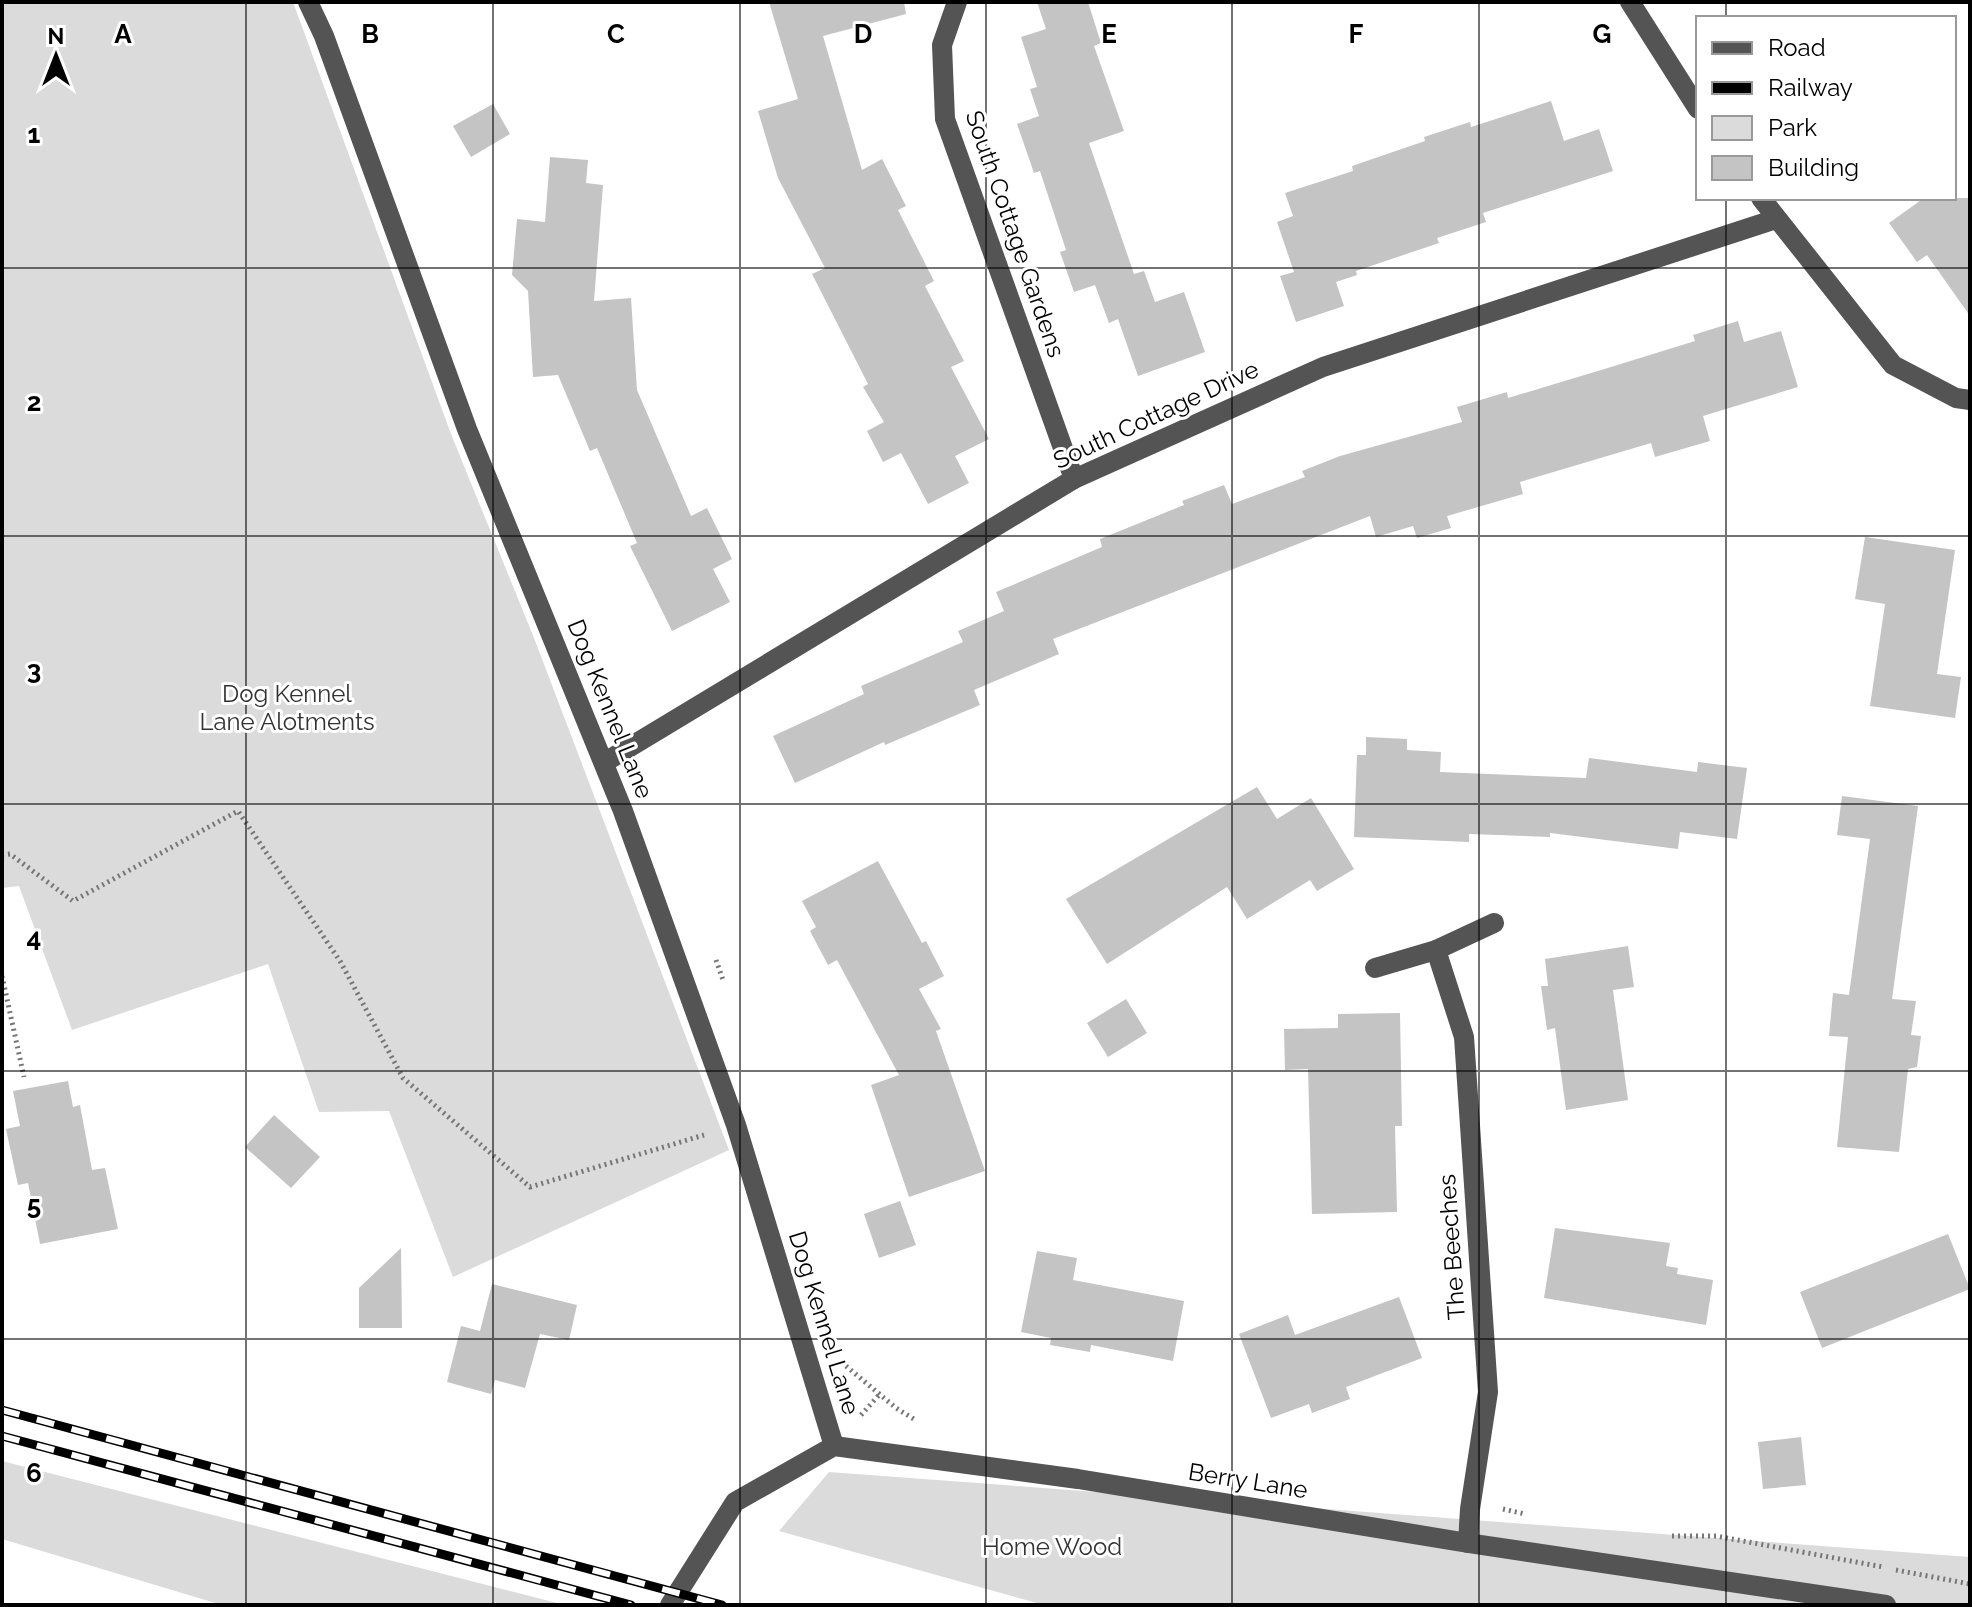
<svg xmlns="http://www.w3.org/2000/svg" width="1972" height="1607" font-family="Raleway,sans-serif">
	<style>
		.green { fill: #dbdbdb }
		.building { fill: #c4c4c4 }
		.lines { fill: none; stroke-linecap: round; stroke-linejoin: round }
		.path { stroke: #767676; stroke-width: 5; stroke-dasharray: 2 4; stroke-linecap: butt }
		.minor { stroke: #545454; stroke-width: 20 }
		.rail-casing { stroke: #000; stroke-width: 9 }
		.rail { stroke: #fff; stroke-width: 6; stroke-dasharray: 18; stroke-linecap: butt }
		.grid { fill: none; stroke: #000; stroke-width: 2; stroke-opacity: 0.55 }
		.labels { text-anchor: middle; stroke-width: 6; stroke-linejoin: round; paint-order: stroke }
		.street-label { font-size: 24px; fill: #000; stroke: #fff }
		.park-label { font-size: 24px; fill: #323232; stroke: #fff }
		.grid-label { font-size: 26px; text-anchor: middle; font-weight: bold; fill: #000; stroke: #fff; stroke-width: 6; stroke-linejoin: round; paint-order: stroke }
	</style>
	<rect width="100%" height="100%" fill="#fff"/>
	<g class="green">
		<polygon points="2,2 293,2 451,434 534,638 729,1150 453,1277 389,1111 319,1112 268,964 72,1030 19,886 2,888"/>
		<polygon points="2,1461 565,1605 222,1605 2,1539"/>
		<polygon points="829,1472 1970,1557 1970,1605 1044,1605 779,1531"/>
	</g>
	<g class="building">
		<polygon points="769,2 904,2 906,14 823,36 862,170 882,159 906,206 898,210 934,281 925,286 964,361 951,367 989,439 955,456 969,483 928,504 901,453 883,462 867,431 884,422 863,387 868,384 812,274 825,268 778,178 758,111 798,99"/>
		<polygon points="1037,2 1088,2 1101,43 1094,46 1124,131 1089,143 1134,274 1144,271 1155,302 1184,292 1205,352 1138,376 1118,319 1109,323 1095,285 1074,292 1060,252 1066,250 1040,171 1034,173 1017,124 1039,116 1030,89 1037,87 1021,37 1046,29"/>
		<polygon points="1551,101 1564,141 1599,129 1613,171 1483,213 1486,222 1437,238 1439,243 1356,271 1357,275 1336,282 1344,306 1296,322 1280,276 1294,272 1277,222 1293,216 1285,193 1353,171 1352,166 1425,141 1424,137 1470,122 1471,127"/>
		<polygon points="493,104 510,134 471,157 453,126"/>
		<polygon points="550,157 588,160 586,183 603,185 594,301 631,298 637,390 691,516 707,508 732,559 713,569 730,602 672,631 630,546 637,543 597,448 590,451 558,375 533,377 528,291 512,275 517,219 545,222"/>
		<polygon points="1924,198 1970,198 1970,316 1927,255 1917,262 1889,223"/>
		<polygon points="1738,321 1744,342 1781,331 1798,387 1703,416 1710,441 1655,457 1651,443 1520,482 1523,494 1447,516 1451,528 1417,538 1413,526 1376,537 1370,516 1053,639 1059,654 974,690 980,705 885,745 884,742 795,783 773,736 864,694 861,686 963,642 958,631 1004,611 996,592 1102,547 1100,539 1184,505 1182,501 1224,485 1232,504 1305,477 1302,471 1340,456 1462,422 1457,407 1507,392 1508,398 1611,367 1695,341 1693,335"/>
		<polygon points="1865,537 1955,550 1937,674 1961,677 1955,718 1870,706 1885,604 1855,599"/>
		<polygon points="1366,737 1407,739 1407,750 1441,752 1440,772 1586,778 1589,758 1697,772 1698,762 1747,768 1737,839 1680,832 1678,849 1550,833 1550,837 1469,834 1469,842 1354,837 1357,755 1366,755"/>
		<polygon points="1257,787 1277,819 1311,798 1354,869 1317,891 1310,880 1247,919 1227,887 1107,964 1066,899"/>
		<polygon points="1842,796 1918,806 1892,999 1916,1001 1911,1035 1921,1036 1917,1067 1908,1069 1899,1152 1837,1147 1848,1037 1829,1036 1833,993 1849,995 1870,839 1837,835"/>
		<polygon points="878,861 922,943 926,941 944,976 919,989 941,1029 936,1031 985,1171 909,1197 871,1085 899,1075 837,960 828,965 810,931 816,927 802,901"/>
		<polygon points="1628,946 1634,987 1613,990 1628,1100 1566,1110 1555,1028 1547,1030 1541,986 1548,986 1545,959"/>
		<polygon points="1126,999 1147,1033 1108,1057 1087,1023"/>
		<polygon points="1400,1013 1402,1126 1395,1126 1397,1212 1312,1214 1308,1069 1285,1070 1284,1029 1338,1028 1338,1014"/>
		<polygon points="68,1081 73,1107 80,1105 92,1170 105,1168 118,1229 40,1244 28,1183 18,1185 6,1129 20,1126 13,1091"/>
		<polygon points="274,1115 320,1157 291,1188 245,1147"/>
		<polygon points="900,1201 916,1245 879,1258 864,1214"/>
		<polygon points="1555,1228 1670,1243 1666,1266 1678,1268 1677,1274 1713,1280 1706,1325 1544,1298"/>
		<polygon points="1948,1234 1970,1289 1822,1348 1800,1292"/>
		<polygon points="401,1248 402,1328 359,1328 359,1288"/>
		<polygon points="1037,1251 1077,1258 1073,1280 1184,1301 1173,1361 1091,1345 1090,1352 1050,1345 1051,1338 1021,1332"/>
		<polygon points="492,1284 577,1305 569,1340 540,1334 525,1388 495,1380 491,1394 447,1382 461,1326 480,1331"/>
		<polygon points="1399,1297 1422,1358 1346,1387 1350,1399 1312,1413 1309,1404 1271,1418 1239,1334 1288,1315 1295,1335"/>
		<polygon points="1801,1437 1806,1485 1763,1489 1758,1442"/>
	</g>
	<g class="lines">
		<g class="path">
			<polyline points="2,855 10,854 73,901 238,811 340,961 403,1078 530,1187 704,1135"/>
			<polyline points="716,960 723,980"/>
			<polyline points="2,976 24,1077"/>
			<polyline points="846,1366 896,1408 917,1421"/>
			<polyline points="861,1415 879,1395"/>
			<polyline points="1503,1509 1525,1514"/>
			<polyline points="1672,1536 1716,1536 1883,1567"/>
			<polyline points="1896,1570 1970,1584"/>
		</g>
		<g class="minor">
			<polyline points="308,2 324,36 467,429 623,811 736,1125 834,1446"/>
			<polyline points="957,2 942,45 945,119 1074,479"/>
			<polyline points="1630,2 1698,109"/>
			<polyline points="1761,198 1893,365 1956,398 1970,400"/>
			<polyline points="605,762 1074,479 1323,367 1776,219"/>
			<polyline points="1436,950 1464,1037 1488,1392 1470,1509 1468,1543"/>
			<polyline points="1375,968 1436,950 1494,923"/>
			<polyline points="670,1605 735,1502 834,1446 1078,1479 1468,1543 1886,1605"/>
		</g>
		<g class="rail-casing">
			<g id="rail">
				<polyline points="2,1410 722,1605"/>
				<polyline points="2,1436 631,1605"/>
			</g>
		</g>
		<use href="#rail" class="rail"/>
	</g>
	<path class="grid" d="M 246,2 L 246,1605M 493,2 L 493,1605M 740,2 L 740,1605M 986,2 L 986,1605M 1232,2 L 1232,1605M 1479,2 L 1479,1605M 1726,2 L 1726,18M 1726,198 L 1726,1605M 2,268 L 1970,268M 2,536 L 1970,536M 2,804 L 1970,804M 2,1071 L 1970,1071M 2,1339 L 1970,1339"/>
	<g class="labels">
		<g class="street-label">
			<text transform="translate(1015 234) rotate(71)" y="8">South Cottage Gardens</text>
			<text transform="translate(1156 415) rotate(-25)" y="8">South Cottage Drive</text>
			<text transform="translate(610 709) rotate(68)" y="8">Dog Kennel Lane</text>
			<text transform="translate(1452 1247) rotate(-94)" y="8">The Beeches</text>
			<text transform="translate(824 1323) rotate(73)" y="8">Dog Kennel Lane</text>
			<text transform="translate(1248 1481) rotate(9)" y="8">Berry Lane</text>
		</g>
		<g class="park-label">
			<text x="287" y="702">Dog Kennel<tspan x="287" dy="28">Lane Alotments</tspan></text>
			<text x="1052" y="1555">Home Wood</text>
		</g>
	</g>
	<g class="grid-label">
		<text x="123" y="43">A</text>
		<text x="370" y="43">B</text>
		<text x="616" y="43">C</text>
		<text x="863" y="43">D</text>
		<text x="1109" y="43">E</text>
		<text x="1356" y="43">F</text>
		<text x="1602" y="43">G</text>
		<text x="34" y="143">1</text>
		<text x="34" y="411">2</text>
		<text x="34" y="679">3</text>
		<text x="34" y="947">4</text>
		<text x="34" y="1214">5</text>
		<text x="34" y="1482">6</text>
	</g>
	<rect width="1972" height="1607" fill="none" stroke="#000000" stroke-width="8"/>
	<rect x="1696" y="16" width="260" height="184" fill="#ffffff" stroke="#999999" stroke-width="2"/>
	<rect x="1712" y="42" width="40" height="12" fill="#545454" stroke="#999999" stroke-width="2"/>
	<text x="1768" y="56" font-size="24" fill="#000000">Road</text>
	<rect x="1712" y="82" width="40" height="12" fill="#000000" stroke="#999999" stroke-width="2"/>
	<text x="1768" y="96" font-size="24" fill="#000000">Railway</text>
	<rect x="1712" y="116" width="40" height="24" fill="#dbdbdb" stroke="#999999" stroke-width="2"/>
	<text x="1768" y="136" font-size="24" fill="#000000">Park</text>
	<rect x="1712" y="156" width="40" height="24" fill="#c4c4c4" stroke="#999999" stroke-width="2"/>
	<text x="1768" y="176" font-size="24" fill="#000000">Building</text>
	<g transform="translate(56 56)" stroke="#ffffff" stroke-width="6" paint-order="stroke">
	<path d="M0-6L14 30L0 20L-14 30Z" fill="#000000"/>
	<text y="-12" font-size="22" font-weight="bold" text-anchor="middle" fill="#000000">N</text>
	</g>
</svg>
